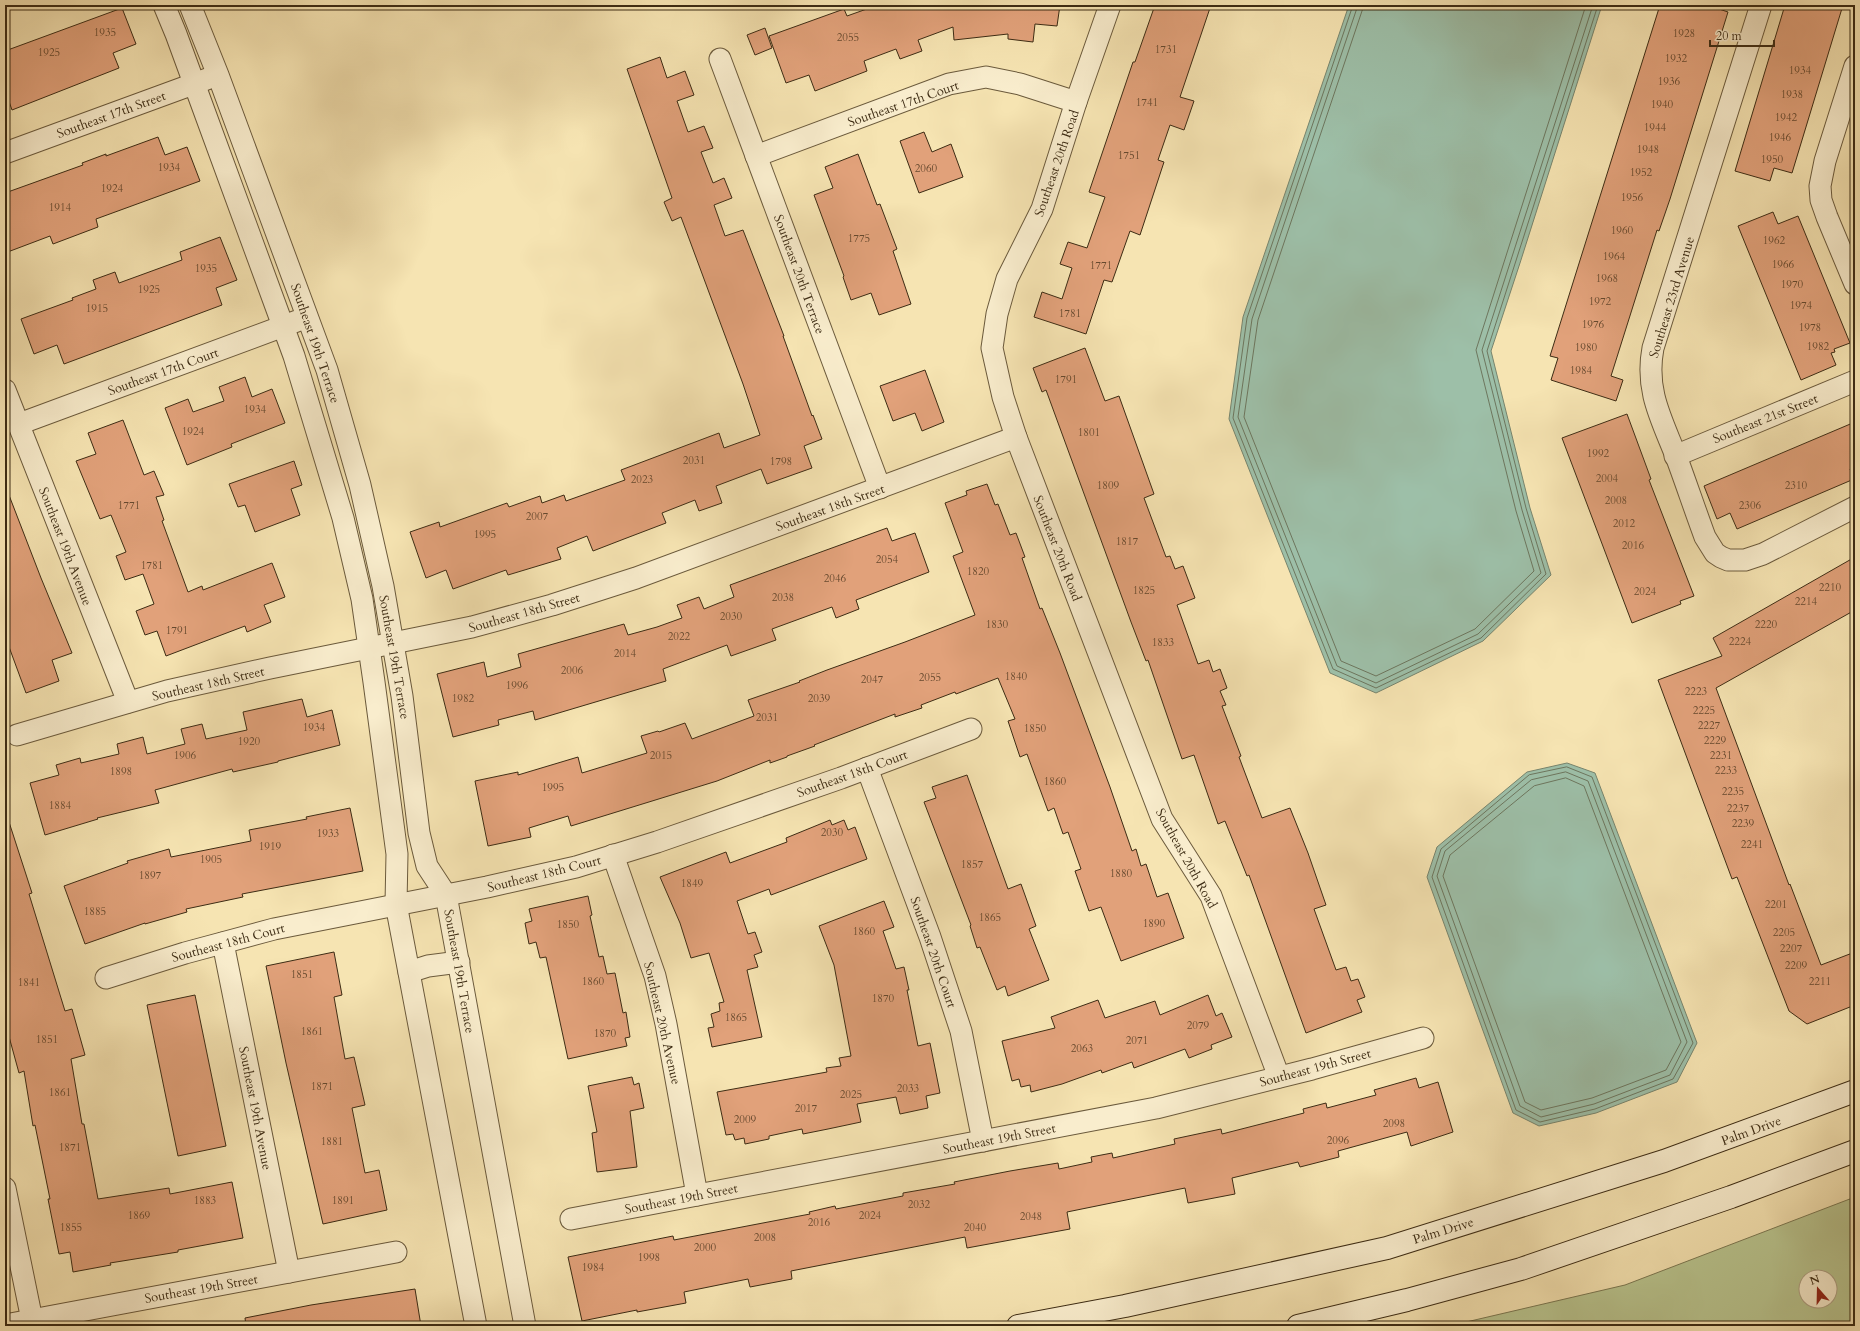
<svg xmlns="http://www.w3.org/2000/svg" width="1860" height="1331" font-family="Cardo,serif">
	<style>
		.green { fill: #b9c58f; stroke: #7b7852; fill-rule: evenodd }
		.water { fill: #9dbfa8; stroke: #77846d }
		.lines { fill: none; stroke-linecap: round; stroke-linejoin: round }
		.shore { stroke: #6d765e; stroke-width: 1 }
		.building { fill: #e1a17a; stroke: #3d2c14 }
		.minor-casing { stroke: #6b5a3c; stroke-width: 23 }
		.secondary-casing { stroke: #3d2c14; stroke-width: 24 }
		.minor { stroke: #f9edcd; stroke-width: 21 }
		.secondary { stroke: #f9edcd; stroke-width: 22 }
		.labels { text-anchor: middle; stroke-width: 3; stroke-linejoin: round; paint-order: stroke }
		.number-label { font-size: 11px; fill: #66492e }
		.street-label { font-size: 13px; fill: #3d2c14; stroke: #f9edcd }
	</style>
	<rect width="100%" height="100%" fill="#f6e4b2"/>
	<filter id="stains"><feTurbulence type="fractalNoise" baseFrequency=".005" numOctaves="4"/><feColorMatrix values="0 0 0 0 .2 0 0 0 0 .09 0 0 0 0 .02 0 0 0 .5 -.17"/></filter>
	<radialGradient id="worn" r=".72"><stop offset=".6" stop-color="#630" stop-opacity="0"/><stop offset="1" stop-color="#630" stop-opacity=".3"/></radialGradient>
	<path class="green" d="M 1855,1197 L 1855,1326 L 1449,1326 L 1625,1285 ZM 1806,1277 L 1830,1277 L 1830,1301 L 1806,1301 Z"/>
	<g class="water">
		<polygon points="1349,5 1602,5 1520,263 1491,351 1530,508 1551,575 1483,641 1376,693 1330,673 1229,419 1243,317"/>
		<polygon points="1567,763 1595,773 1697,1043 1677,1082 1596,1113 1539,1126 1513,1113 1427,877 1437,847 1527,772"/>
	</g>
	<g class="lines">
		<g class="shore">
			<polyline points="1353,5 1247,318 1233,418 1333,669 1376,688 1481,638 1546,574 1526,508 1487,351 1598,5"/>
			<polyline points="1358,5 1252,319 1238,417 1337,666 1376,683 1478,634 1541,573 1522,510 1482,350 1593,5"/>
			<polyline points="1364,5 1258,320 1244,417 1341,661 1376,676 1475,629 1534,571 1516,511 1476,350 1586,5"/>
			<polygon points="1567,767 1592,777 1693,1043 1673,1079 1595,1109 1540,1122 1516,1110 1432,877 1441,849 1529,775"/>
			<polygon points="1566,772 1588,781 1687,1042 1670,1075 1594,1104 1541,1117 1520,1106 1437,876 1445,851 1531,780"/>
			<polygon points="1566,778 1584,786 1681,1042 1666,1070 1592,1098 1541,1110 1525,1102 1443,876 1450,855 1534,786"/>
		</g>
	</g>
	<g class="building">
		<polygon points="878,5 1060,5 1057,26 1035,24 1033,42 1008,39 1008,34 954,40 953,27 918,40 922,51 900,59 896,49 864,61 867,71 815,91 809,75 786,83 769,36 844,9 847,16"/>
		<polygon points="1155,5 1211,5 1180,97 1194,101 1184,130 1170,125 1158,160 1164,162 1140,235 1130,231 1112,282 1104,280 1086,334 1034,317 1042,292 1062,299 1072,268 1060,264 1068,242 1087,248 1105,197 1089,192 1133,62 1135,62"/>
		<polygon points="1660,5 1707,5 1728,12 1670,199 1659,231 1657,230 1611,376 1623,380 1616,401 1551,380 1558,358 1550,356"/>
		<polygon points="1785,5 1843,5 1792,173 1774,168 1770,181 1735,171"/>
		<polygon points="122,8 136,44 113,53 119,68 12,110 5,90 5,51"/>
		<polygon points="765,28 772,48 755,55 747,35"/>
		<polygon points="660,57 667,78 685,71 694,95 677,101 688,132 704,126 713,148 701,152 713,183 724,178 732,198 714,205 725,236 743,230 784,336 783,336 812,416 813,415 822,439 804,446 812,468 767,484 761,469 716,486 722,503 699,511 695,500 662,513 666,523 624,539 593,551 587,536 557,548 561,559 508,575 506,570 453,589 446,570 426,578 410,532 439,522 440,527 507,503 509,507 540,496 542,503 564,495 566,501 625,480 621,470 719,433 724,448 760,435 743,384 681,217 672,221 664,202 672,198 627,69"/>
		<polygon points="924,132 932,152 951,144 963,177 919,193 900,141"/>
		<polygon points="158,137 165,155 187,147 200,181 96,219 98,227 53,244 50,236 5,253 5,193 83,165 82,163 106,154 106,156"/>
		<polygon points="858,154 877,205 880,204 897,249 893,251 911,304 879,315 871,293 851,300 843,277 844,276 814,195 833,188 825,167"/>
		<polygon points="1773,212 1778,224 1798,216 1850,343 1834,349 1835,352 1831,353 1836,365 1801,380 1738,226"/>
		<polygon points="220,237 237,280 216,288 222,305 64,364 57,345 34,354 21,319 73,300 72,298 96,289 93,280 115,272 119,283 182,260 180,252"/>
		<polygon points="1085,348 1105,401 1119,396 1154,494 1144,498 1166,557 1170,556 1175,569 1183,566 1195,598 1177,605 1198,664 1209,660 1213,672 1220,669 1227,688 1220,691 1226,705 1222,706 1241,756 1239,757 1262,818 1290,808 1308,853 1326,905 1314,909 1336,970 1346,967 1351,981 1358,979 1365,997 1357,1000 1362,1012 1306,1033 1249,875 1247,876 1225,821 1218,824 1194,755 1182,759 1148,660 1146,661 1131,622 1046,390 1042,392 1033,368"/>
		<polygon points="925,370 944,422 922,431 915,413 893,421 880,386"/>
		<polygon points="245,377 252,397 272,389 285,423 231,444 232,447 187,465 165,408 188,399 193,412 224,401 219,387"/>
		<polygon points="1627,414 1651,479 1649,480 1694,596 1680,601 1681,604 1632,623 1562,438"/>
		<polygon points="123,420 144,475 154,471 164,495 156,497 164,520 162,521 188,592 202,586 203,590 272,563 285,597 264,605 271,622 247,632 245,626 166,656 157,631 145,635 136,611 154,604 143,574 125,580 116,556 126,552 111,515 100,519 76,461 96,454 88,433"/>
		<polygon points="1855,422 1855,467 1850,469 1854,479 1737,529 1730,513 1717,519 1704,486"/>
		<polygon points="294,461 302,485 291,489 300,515 255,532 245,505 238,507 229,484"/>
		<polygon points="987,484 995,505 998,504 1010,535 1016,533 1025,557 1022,558 1040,609 1042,608 1060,653 1110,787 1132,851 1136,849 1141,866 1146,864 1157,897 1168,893 1184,938 1121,961 1101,907 1089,911 1075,871 1081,869 1068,832 1063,834 1054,808 1048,811 1027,754 1020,757 1008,721 1015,719 998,678 956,694 955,692 921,705 922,708 895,717 895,714 814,745 815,746 787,756 787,757 770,763 770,760 717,781 571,826 568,816 529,828 531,837 488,846 475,781 518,772 518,775 578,757 582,773 647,753 641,736 658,731 659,732 685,723 692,739 754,716 748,700 800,682 799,681 827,670 905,642 975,615 953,556 963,552 945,503 967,495 966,491"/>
		<polygon points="5,490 7,490 41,578 72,653 52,660 59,681 26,693 5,636"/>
		<polygon points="887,528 892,541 915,533 929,572 856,600 859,609 836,618 832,607 772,629 776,640 731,656 727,645 663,669 666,681 535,720 533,711 498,720 499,725 453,737 437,674 484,662 487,677 521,667 518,654 624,624 628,635 657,627 682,618 677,605 699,597 704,609 734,597 730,585"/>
		<polygon points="1855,557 1855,610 1716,688 1789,885 1790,884 1821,965 1855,952 1855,1005 1807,1024 1789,1011 1737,877 1732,879 1658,680 1722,656 1713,638"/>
		<polygon points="302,699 307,717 332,710 340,745 278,761 278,762 233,772 232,769 155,790 159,803 97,818 98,819 45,835 30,783 59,775 56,765 80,758 81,763 119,754 117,744 143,737 147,754 185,744 181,729 202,724 206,739 247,730 243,712"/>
		<polygon points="967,775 1008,889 1021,884 1036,926 1029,929 1049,980 1008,996 1005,986 997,990 980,947 977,948 970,926 971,925 924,802 936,798 932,787"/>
		<polygon points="350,808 363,871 242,894 243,897 186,909 187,912 145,924 145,923 85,944 64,886 128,863 127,861 169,849 171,857 251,841 249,830 307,819 306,817"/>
		<polygon points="830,820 832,825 844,820 848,830 855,827 867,859 771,895 769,889 737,901 748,934 755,932 762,952 754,955 758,967 747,970 762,1037 712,1047 708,1028 714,1027 711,1014 720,1011 719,1003 724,1002 709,953 691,958 680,923 660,877 726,852 730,863 787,842 786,838"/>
		<polygon points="9,822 32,893 29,894 65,1011 72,1009 85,1055 71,1059 82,1124 84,1124 98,1199 169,1188 170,1194 232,1182 243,1238 178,1250 178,1252 110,1263 111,1265 73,1272 70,1252 59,1254 48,1199 50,1199 35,1125 33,1126 24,1071 19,1073 5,1022 5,823"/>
		<polygon points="588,896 592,915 590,916 599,957 603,956 607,974 615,973 623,1013 626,1012 630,1037 625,1038 627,1046 568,1059 546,957 540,958 536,942 529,944 525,923 532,921 529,909"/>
		<polygon points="884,901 894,927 883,931 896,969 904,967 909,990 907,990 918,1046 930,1043 940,1093 926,1096 928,1108 900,1114 896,1097 857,1104 861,1122 828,1129 803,1134 802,1129 769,1136 769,1139 745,1144 744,1138 735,1140 733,1134 726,1135 717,1092 827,1072 826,1068 841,1066 839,1058 851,1056 834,965 819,926"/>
		<polygon points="334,952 342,995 334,997 345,1059 354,1057 365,1105 352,1108 365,1173 379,1170 387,1210 323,1224 286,1063 266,966"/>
		<polygon points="195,995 226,1146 178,1156 147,1005"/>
		<polygon points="1208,995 1216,1016 1222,1013 1232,1037 1211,1045 1212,1049 1189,1058 1185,1049 1134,1068 1132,1062 1102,1073 1101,1070 1062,1084 1031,1092 1030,1085 1021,1087 1019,1079 1012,1081 1002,1041 1055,1028 1051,1017 1098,1000 1105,1018 1155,1001 1160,1015"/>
		<polygon points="632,1077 634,1085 639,1083 644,1108 630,1111 637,1167 597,1172 592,1133 597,1132 588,1086"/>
		<polygon points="1416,1078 1419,1088 1438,1082 1453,1132 1411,1146 1407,1132 1338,1151 1339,1157 1300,1167 1298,1162 1232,1178 1235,1194 1188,1203 1185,1188 1067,1212 1070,1229 967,1248 965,1237 791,1271 792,1279 750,1287 748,1279 684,1292 686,1303 637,1312 637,1310 582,1321 568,1257 673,1236 674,1240 810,1214 809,1212 835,1206 836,1209 903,1196 903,1193 955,1184 954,1182 1010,1171 1058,1163 1059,1169 1092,1162 1091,1157 1112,1153 1113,1158 1175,1144 1174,1139 1221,1129 1222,1134 1304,1113 1303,1109 1326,1103 1327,1108 1376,1095 1374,1090"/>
		<polygon points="415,1289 421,1326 246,1326 245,1318 311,1305"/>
	</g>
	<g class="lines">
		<g class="minor-casing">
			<g id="minor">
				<polyline points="164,5 176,34 294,356 343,518 362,599 374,682 397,854 396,904 476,1326"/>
				<polyline points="190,5 218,75 327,370 360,485 383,586 402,696 419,833 427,866 446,895 525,1326"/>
				<polyline points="1110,5 1076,102 1042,209 1007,279 997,314 992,348 1003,397 1016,437 1162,819 1211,896 1279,1077"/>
				<path d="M 1761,5 L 1653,348 C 1645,390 1661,418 1676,456 C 1686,483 1695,510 1705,537 L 1715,553 L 1721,557 L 1728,560 L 1745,560 L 1763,554 L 1855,507"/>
				<polyline points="720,59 880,488"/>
				<polyline points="1855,66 1825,161 1820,186 1821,200 1827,217 1855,284"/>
				<polyline points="5,153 207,79"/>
				<polyline points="756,156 949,84 986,77 1020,84 1076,102"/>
				<polyline points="5,390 128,702"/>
				<polyline points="19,424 297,321"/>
				<polyline points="1675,456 1855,381"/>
				<polyline points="17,735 167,691 270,668 472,627 552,605 636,578 1016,437"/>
				<polyline points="867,768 930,937 961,1031 983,1141"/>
				<polyline points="613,855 655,976 666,1024 697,1195"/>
				<polyline points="223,943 289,1272"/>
				<polyline points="409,972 428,966 459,962"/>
				<polyline points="106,978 185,953 274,929 487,887 576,867 657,842 841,778 971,729"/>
				<polyline points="5,1188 32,1320"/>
				<polyline points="571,1219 1156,1108 1312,1069 1423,1038"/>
				<polyline points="5,1325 396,1252"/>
			</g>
		</g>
		<g class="secondary-casing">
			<g id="secondary">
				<polyline points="1018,1326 1125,1306 1387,1248 1664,1161 1855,1091"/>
				<polyline points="1298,1326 1407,1300 1521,1269 1731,1197 1855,1151"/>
			</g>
		</g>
		<use href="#minor" class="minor"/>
		<use href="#secondary" class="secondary"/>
	</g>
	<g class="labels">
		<g class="number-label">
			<text x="105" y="36">1935</text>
			<text x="1684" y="37">1928</text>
			<text x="848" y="41">2055</text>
			<text x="1166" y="53">1731</text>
			<text x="49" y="56">1925</text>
			<text x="1676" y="62">1932</text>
			<text x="1800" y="74">1934</text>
			<text x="1669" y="85">1936</text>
			<text x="1792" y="98">1938</text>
			<text x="1147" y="106">1741</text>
			<text x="1662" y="108">1940</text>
			<text x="1786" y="121">1942</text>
			<text x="1655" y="131">1944</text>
			<text x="1780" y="141">1946</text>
			<text x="1648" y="153">1948</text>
			<text x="1129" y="159">1751</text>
			<text x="1772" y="163">1950</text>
			<text x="169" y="171">1934</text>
			<text x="926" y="172">2060</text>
			<text x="1641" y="176">1952</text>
			<text x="112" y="192">1924</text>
			<text x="1632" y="201">1956</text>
			<text x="60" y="211">1914</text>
			<text x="1622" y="234">1960</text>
			<text x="859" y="242">1775</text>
			<text x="1774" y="244">1962</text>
			<text x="1614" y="260">1964</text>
			<text x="1783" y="268">1966</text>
			<text x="1101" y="269">1771</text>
			<text x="206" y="272">1935</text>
			<text x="1607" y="282">1968</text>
			<text x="1792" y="288">1970</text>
			<text x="149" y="293">1925</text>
			<text x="1600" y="305">1972</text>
			<text x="1801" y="309">1974</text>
			<text x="97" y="312">1915</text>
			<text x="1070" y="317">1781</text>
			<text x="1593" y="328">1976</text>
			<text x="1810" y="331">1978</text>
			<text x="1818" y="350">1982</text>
			<text x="1586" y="351">1980</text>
			<text x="1581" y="374">1984</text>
			<text x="1066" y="383">1791</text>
			<text x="255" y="413">1934</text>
			<text x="193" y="435">1924</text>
			<text x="1089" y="436">1801</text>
			<text x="1598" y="457">1992</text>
			<text x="694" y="464">2031</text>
			<text x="781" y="465">1798</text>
			<text x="1607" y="482">2004</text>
			<text x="642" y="483">2023</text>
			<text x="1108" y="489">1809</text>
			<text x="1796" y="489">2310</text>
			<text x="1616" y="504">2008</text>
			<text x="129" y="509">1771</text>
			<text x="1750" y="509">2306</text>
			<text x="537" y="520">2007</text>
			<text x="1624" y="527">2012</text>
			<text x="485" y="538">1995</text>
			<text x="1127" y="545">1817</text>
			<text x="1633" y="549">2016</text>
			<text x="887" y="563">2054</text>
			<text x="152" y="569">1781</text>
			<text x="978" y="575">1820</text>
			<text x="835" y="582">2046</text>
			<text x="1830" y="591">2210</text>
			<text x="1144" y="594">1825</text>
			<text x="1645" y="595">2024</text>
			<text x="783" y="601">2038</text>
			<text x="1806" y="605">2214</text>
			<text x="731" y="620">2030</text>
			<text x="997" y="628">1830</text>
			<text x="1766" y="628">2220</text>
			<text x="177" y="634">1791</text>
			<text x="679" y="640">2022</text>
			<text x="1740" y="645">2224</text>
			<text x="1163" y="646">1833</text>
			<text x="625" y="657">2014</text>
			<text x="572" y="674">2006</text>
			<text x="1016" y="680">1840</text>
			<text x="930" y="681">2055</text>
			<text x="872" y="683">2047</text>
			<text x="517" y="689">1996</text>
			<text x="1696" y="695">2223</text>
			<text x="463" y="702">1982</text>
			<text x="819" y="702">2039</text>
			<text x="1704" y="714">2225</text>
			<text x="767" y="721">2031</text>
			<text x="1709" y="729">2227</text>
			<text x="314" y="731">1934</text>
			<text x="1035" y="732">1850</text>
			<text x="1715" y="744">2229</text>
			<text x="249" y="745">1920</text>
			<text x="185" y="759">1906</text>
			<text x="661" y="759">2015</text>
			<text x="1721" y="759">2231</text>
			<text x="1726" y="774">2233</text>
			<text x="121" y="775">1898</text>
			<text x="1055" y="785">1860</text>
			<text x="553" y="791">1995</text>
			<text x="1733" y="795">2235</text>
			<text x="60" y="809">1884</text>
			<text x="1738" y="812">2237</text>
			<text x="1743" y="827">2239</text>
			<text x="832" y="836">2030</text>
			<text x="328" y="837">1933</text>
			<text x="1752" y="848">2241</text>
			<text x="270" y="850">1919</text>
			<text x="211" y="863">1905</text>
			<text x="972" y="868">1857</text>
			<text x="1121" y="877">1880</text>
			<text x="150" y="879">1897</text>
			<text x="692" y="887">1849</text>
			<text x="1776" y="908">2201</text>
			<text x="95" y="915">1885</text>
			<text x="990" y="921">1865</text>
			<text x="1154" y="927">1890</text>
			<text x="568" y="928">1850</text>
			<text x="864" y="935">1860</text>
			<text x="1784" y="936">2205</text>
			<text x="1791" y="952">2207</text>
			<text x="1796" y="969">2209</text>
			<text x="302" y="978">1851</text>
			<text x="593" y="985">1860</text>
			<text x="1820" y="985">2211</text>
			<text x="29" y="986">1841</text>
			<text x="883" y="1002">1870</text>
			<text x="736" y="1021">1865</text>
			<text x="1198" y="1029">2079</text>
			<text x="312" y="1035">1861</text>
			<text x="605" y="1037">1870</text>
			<text x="47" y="1043">1851</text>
			<text x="1137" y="1044">2071</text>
			<text x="1082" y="1052">2063</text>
			<text x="322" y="1090">1871</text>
			<text x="908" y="1092">2033</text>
			<text x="60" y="1096">1861</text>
			<text x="851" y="1098">2025</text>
			<text x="806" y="1112">2017</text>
			<text x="745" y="1123">2009</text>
			<text x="1394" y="1127">2098</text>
			<text x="1338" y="1144">2096</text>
			<text x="332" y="1145">1881</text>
			<text x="70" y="1151">1871</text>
			<text x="205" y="1204">1883</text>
			<text x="343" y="1204">1891</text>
			<text x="919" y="1208">2032</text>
			<text x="139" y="1219">1869</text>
			<text x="870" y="1219">2024</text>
			<text x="1031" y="1220">2048</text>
			<text x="819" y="1226">2016</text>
			<text x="71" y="1231">1855</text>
			<text x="975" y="1231">2040</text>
			<text x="765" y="1241">2008</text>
			<text x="705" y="1251">2000</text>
			<text x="649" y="1261">1998</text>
			<text x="593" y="1271">1984</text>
		</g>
		<g class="street-label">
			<text transform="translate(903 103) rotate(-19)" y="5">Southeast 17th Court</text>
			<text transform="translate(111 114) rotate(-20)" y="5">Southeast 17th Street</text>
			<text transform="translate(1056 163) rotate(-71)" y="5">Southeast 20th Road</text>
			<text transform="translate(800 274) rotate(70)" y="5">Southeast 20th Terrace</text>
			<text transform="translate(1671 297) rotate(-73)" y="5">Southeast 23rd Avenue</text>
			<text transform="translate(316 343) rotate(71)" y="5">Southeast 19th Terrace</text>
			<text transform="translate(163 371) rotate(-20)" y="5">Southeast 17th Court</text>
			<text transform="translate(1765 418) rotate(-22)" y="5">Southeast 21st Street</text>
			<text transform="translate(830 507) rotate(-20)" y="5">Southeast 18th Street</text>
			<text transform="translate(66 546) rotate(69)" y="5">Southeast 19th Avenue</text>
			<text transform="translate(1058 548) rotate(69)" y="5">Southeast 20th Road</text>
			<text transform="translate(524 612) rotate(-16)" y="5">Southeast 18th Street</text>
			<text transform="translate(395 657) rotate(80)" y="5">Southeast 19th Terrace</text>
			<text transform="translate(208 683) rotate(-13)" y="5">Southeast 18th Street</text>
			<text transform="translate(852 773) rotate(-20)" y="5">Southeast 18th Court</text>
			<text transform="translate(1187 858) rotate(61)" y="5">Southeast 20th Road</text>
			<text transform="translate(544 873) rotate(-14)" y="5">Southeast 18th Court</text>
			<text transform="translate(228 942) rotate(-15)" y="5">Southeast 18th Court</text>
			<text transform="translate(934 952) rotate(71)" y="5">Southeast 20th Court</text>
			<text transform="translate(460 971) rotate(80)" y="5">Southeast 19th Terrace</text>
			<text transform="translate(663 1023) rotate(77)" y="5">Southeast 20th Avenue</text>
			<text transform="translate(1315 1067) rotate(-15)" y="5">Southeast 19th Street</text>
			<text transform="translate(256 1108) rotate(79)" y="5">Southeast 19th Avenue</text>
			<text transform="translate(1751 1130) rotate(-20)" y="5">Palm Drive</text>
			<text transform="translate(999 1138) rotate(-11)" y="5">Southeast 19th Street</text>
			<text transform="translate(681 1198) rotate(-11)" y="5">Southeast 19th Street</text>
			<text transform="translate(1443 1230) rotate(-17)" y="5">Palm Drive</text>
			<text transform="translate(201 1288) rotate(-10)" y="5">Southeast 19th Street</text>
		</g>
	</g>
	<rect width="1860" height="1331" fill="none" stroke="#f6e4b2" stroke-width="20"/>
	<rect x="6" y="6" width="1848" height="1319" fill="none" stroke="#3d2c14" stroke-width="2"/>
	<rect x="10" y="10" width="1840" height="1311" fill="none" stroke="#3d2c14"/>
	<g transform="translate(1818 1289) rotate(340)"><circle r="19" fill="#f9edcd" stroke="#aea083"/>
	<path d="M0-3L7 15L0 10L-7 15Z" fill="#8f2418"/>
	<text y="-6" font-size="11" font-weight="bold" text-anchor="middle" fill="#3d2c14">N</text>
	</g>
	<path d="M1710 40v6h64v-6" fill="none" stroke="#3d2c14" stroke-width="2"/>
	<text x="1716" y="40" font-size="12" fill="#3d2c14" stroke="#f9edcd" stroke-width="3" paint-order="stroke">20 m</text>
	<rect width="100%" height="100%" filter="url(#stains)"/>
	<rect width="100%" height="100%" fill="url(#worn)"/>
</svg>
